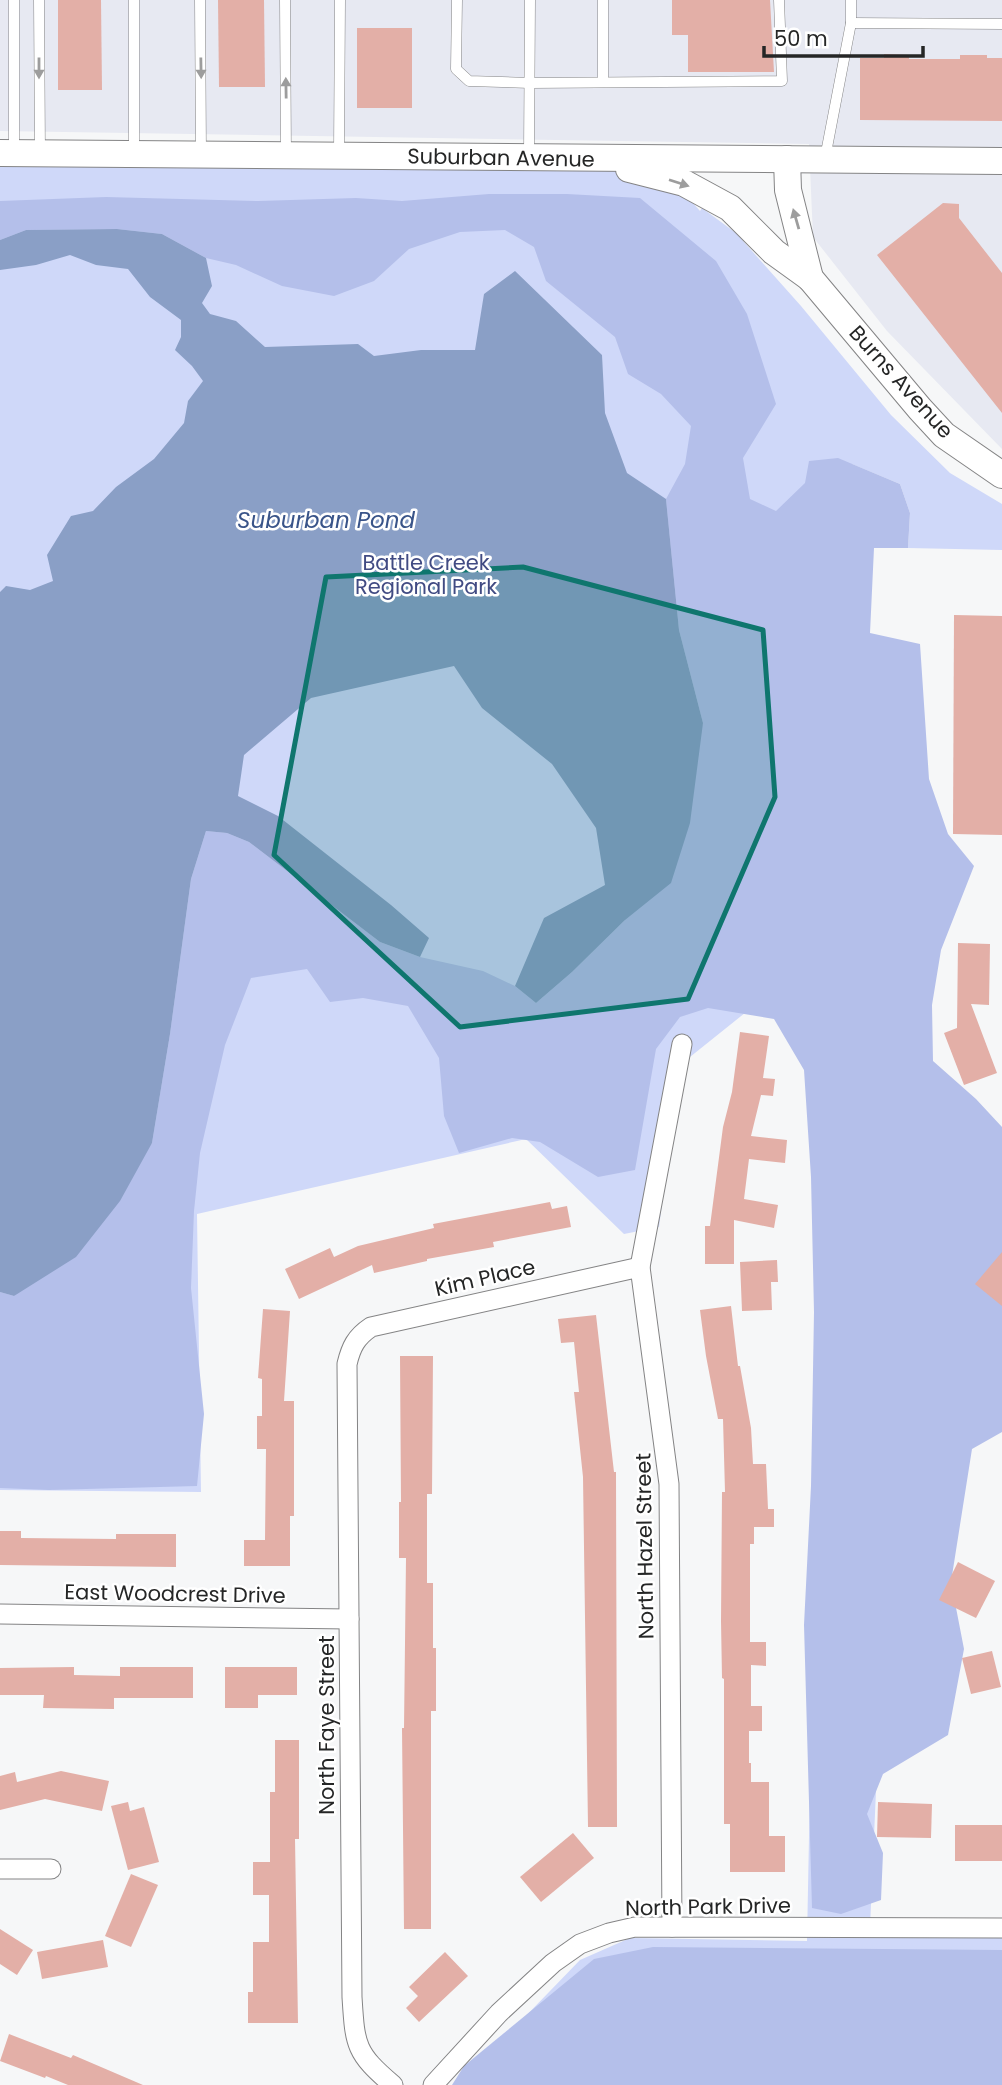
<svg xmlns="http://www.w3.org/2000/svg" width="1002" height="2085" font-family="Poppins,sans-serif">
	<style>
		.built { fill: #e7e9f2 }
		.green { fill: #cfd8f9 }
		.forest { fill: #b4bfea }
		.water { fill: #8a9fc6 }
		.building { fill: #e3afa7 }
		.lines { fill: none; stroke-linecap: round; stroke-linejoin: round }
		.lane-casing { stroke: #848485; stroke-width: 11 }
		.street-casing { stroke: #848485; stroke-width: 21 }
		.secondary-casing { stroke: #848485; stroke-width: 28 }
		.lane { stroke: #fff; stroke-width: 10 }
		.street { stroke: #fff; stroke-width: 19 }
		.secondary { stroke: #fff; stroke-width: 26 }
		.oneway { fill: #9d9d9d }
		.marked { fill: #0f766e; fill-opacity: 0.2; stroke: #0f766e; stroke-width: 5; stroke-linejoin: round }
		.labels { text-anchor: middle; stroke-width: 5; stroke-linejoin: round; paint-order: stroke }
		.street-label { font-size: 21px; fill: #252626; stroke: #fff }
		.park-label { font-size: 21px; fill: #414b83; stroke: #fff }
		.water-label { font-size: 23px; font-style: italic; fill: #395489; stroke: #fff }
	</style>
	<rect width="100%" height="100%" fill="#f6f7f8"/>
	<polygon class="built" points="0,0 1002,0 1002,449 887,331 813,237 809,144 0,131"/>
	<polygon class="green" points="0,143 647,151 700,211 702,208 736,233 801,306 891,415 950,473 1002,504 1002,550 908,548 910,513 900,484 852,464 876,1791 870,1927 1002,1928 1002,2085 459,2085 580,1960 630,1938 807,1941 826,948 680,1065 659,1227 624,1234 526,1139 197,1214 201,1492 0,1490"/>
	<g class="forest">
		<polygon points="489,194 567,194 640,198 716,261 747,314 776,404 743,458 750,499 776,511 805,483 809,461 838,458 900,484 910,513 908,548 874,548 870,633 920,644 929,779 948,834 974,866 941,950 932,1005 933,1061 976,1099 1002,1127 1002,1432 972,1449 951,1582 964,1649 948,1735 883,1774 867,1814 883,1853 881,1900 841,1914 812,1908 804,1625 811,1486 814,1312 811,1177 804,1070 774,1019 708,1008 680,1017 656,1049 635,1170 598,1177 540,1142 512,1138 459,1153 444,1116 439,1058 408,1006 363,998 330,1002 307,969 251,978 225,1045 200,1153 194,1211 191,1288 204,1414 197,1486 49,1490 0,1488 0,1292 14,1296 152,1143 170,1034 191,879 206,831 227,833 249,842 380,942 420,957 483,971 515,986 536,1003 572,972 625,920 703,723 679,630 666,499 685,464 691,426 661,394 628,374 615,337 546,281 534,247 505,230 460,232 409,249 374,281 334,296 282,286 236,265 206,258 162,234 117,229 26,230 0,240 0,201 106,197 258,201 356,198 402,201"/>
		<polygon points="653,1947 1002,1950 1002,2085 452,2085 464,2066 594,1959"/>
	</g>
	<polygon class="water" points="117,229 162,234 206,258 212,286 202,303 210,314 236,321 265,347 358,344 374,356 421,350 475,350 484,294 515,271 602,355 605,413 627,473 666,499 679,630 703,723 690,823 671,883 625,920 572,972 536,1003 515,986 544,918 605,885 596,828 552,764 482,708 454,666 311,698 244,755 238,796 278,816 391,905 429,938 420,957 380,942 249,842 227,833 206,831 191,879 170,1034 152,1143 120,1201 76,1257 14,1296 0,1292 0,592 6,586 30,590 53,581 47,555 71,516 93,511 116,487 154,459 184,423 188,401 203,381 192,366 175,350 181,337 181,320 150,297 128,269 96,265 70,255 36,265 0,270 0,240 26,230"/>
	<g class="building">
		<polygon points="58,0 101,0 102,90 58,90"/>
		<polygon points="218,0 264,0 265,87 219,87"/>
		<polygon points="672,0 770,0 774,72 688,72 688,35 672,35"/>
		<rect x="357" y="28" width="55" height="80"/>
		<polygon points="884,54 909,55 909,59 960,59 960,55 987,55 987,58 1002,58 1002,121 860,120 860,58 884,58"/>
		<polygon points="943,203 959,204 959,218 1002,273 1002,413 877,255"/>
		<polygon points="954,615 1002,616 1002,835 953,834"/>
		<polygon points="958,943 990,944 989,1005 971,1004 997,1073 964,1085 944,1033 957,1028"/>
		<polygon points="740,1032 769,1036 763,1078 775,1079 773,1096 761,1095 751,1136 787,1140 785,1163 749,1159 744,1199 778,1205 774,1228 734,1220 734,1264 705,1264 705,1226 710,1226 723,1127 732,1092"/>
		<polygon points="550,1202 552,1209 567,1206 571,1227 493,1242 494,1247 427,1259 427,1261 374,1273 372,1265 299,1299 285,1269 330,1248 334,1257 358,1246 434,1228 433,1224"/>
		<polygon points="1002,1252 1002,1306 975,1284"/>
		<polygon points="777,1260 778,1282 771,1282 772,1310 742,1311 740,1262"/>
		<polygon points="731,1306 738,1366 740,1366 751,1428 753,1464 766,1464 768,1509 774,1509 774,1527 754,1527 754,1544 750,1544 750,1642 766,1642 766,1666 751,1665 751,1706 762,1706 762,1731 749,1731 749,1763 751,1763 751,1782 769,1782 769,1836 785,1836 785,1872 730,1872 730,1824 724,1824 724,1679 722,1678 721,1621 722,1492 725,1492 723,1419 718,1419 706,1356 700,1310"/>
		<polygon points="263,1309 290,1311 284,1401 294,1401 294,1516 290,1516 290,1566 244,1566 244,1540 265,1540 266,1449 257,1449 257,1416 262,1416 262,1379 258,1378"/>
		<polygon points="596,1315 614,1472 616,1472 617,1827 588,1827 583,1477 574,1392 579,1392 574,1342 561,1343 558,1319"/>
		<polygon points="400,1356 433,1356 432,1494 427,1494 427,1583 433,1583 433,1648 436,1648 436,1711 431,1711 431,1929 404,1929 402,1728 404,1728 406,1558 399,1558 399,1502 401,1502"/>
		<polygon points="0,1531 21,1531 21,1538 116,1539 116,1534 176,1534 176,1567 0,1565"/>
		<polygon points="958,1562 995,1581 976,1618 939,1600"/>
		<polygon points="992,1651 1001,1687 971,1694 962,1658"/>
		<polygon points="74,1667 74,1675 120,1676 120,1667 193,1667 193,1698 114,1698 114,1709 43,1708 44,1695 0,1695 0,1668"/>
		<polygon points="225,1667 297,1667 297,1695 258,1695 258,1708 225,1708"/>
		<polygon points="275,1740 299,1740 299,1839 295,1839 298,2023 248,2023 248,1992 253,1992 253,1942 269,1942 269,1895 253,1895 253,1862 270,1862 270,1792 275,1792"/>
		<polygon points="61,1771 109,1781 102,1811 45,1799 0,1810 0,1776 15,1772 17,1782"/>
		<polygon points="128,1802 130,1811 144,1807 159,1862 128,1870 111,1806"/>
		<polygon points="878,1802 932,1804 931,1838 877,1837"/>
		<rect x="955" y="1825" width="47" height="36"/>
		<polygon points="573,1833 594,1858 541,1902 520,1877"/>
		<polygon points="131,1874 158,1885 131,1947 105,1936"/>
		<polygon points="0,1929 33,1950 17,1975 0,1964"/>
		<polygon points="103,1940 108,1967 42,1979 37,1952"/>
		<polygon points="445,1952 468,1976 419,2022 406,2008 418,1996 409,1987"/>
		<polygon points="9,2034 71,2058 73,2055 143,2085 68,2085 46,2076 45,2078 0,2061"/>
	</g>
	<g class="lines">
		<g class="lane-casing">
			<g id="lane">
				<polyline points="39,0 40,153"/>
				<polyline points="200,0 201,153"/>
				<polyline points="285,0 286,155"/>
				<polyline points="457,0 456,69 469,81 530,83 782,81 779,0"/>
				<polyline points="603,0 603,82"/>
				<polyline points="851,23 1002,24"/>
				<polyline points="14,153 14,0"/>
				<polyline points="134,153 134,0"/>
				<polyline points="339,153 340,0"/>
				<polyline points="529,154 530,0"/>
				<polyline points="825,158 851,23 851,0"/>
			</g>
		</g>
		<g class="street-casing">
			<g id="street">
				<polyline points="0,1614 349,1619"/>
				<polyline points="0,1869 51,1869"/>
				<polyline points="672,1927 669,1484 640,1267 682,1044"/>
				<path d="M 393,2085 C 355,2053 355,2045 352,1997 L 347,1364 C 351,1347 356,1337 371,1327 L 640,1267"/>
				<polyline points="433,2085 499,2013 553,1963 580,1944 609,1933 635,1927 1002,1928"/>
			</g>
		</g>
		<g class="secondary-casing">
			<g id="secondary">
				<polyline points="0,153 1002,161"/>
				<polyline points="787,159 788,190 810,278"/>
				<polyline points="629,169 684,183 730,208 774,252 810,278 920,409 944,435 1002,475"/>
			</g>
		</g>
		<use href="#lane" class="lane"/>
		<use href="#street" class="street"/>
		<use href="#secondary" class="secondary"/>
	</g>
	<defs><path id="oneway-solid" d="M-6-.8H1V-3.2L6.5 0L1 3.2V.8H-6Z" transform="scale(1.75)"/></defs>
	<g class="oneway">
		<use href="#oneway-solid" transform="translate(39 68) rotate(90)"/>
		<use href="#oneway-solid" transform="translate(201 68) rotate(89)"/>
		<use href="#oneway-solid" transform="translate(286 88) rotate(-91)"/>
		<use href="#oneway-solid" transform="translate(679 183) rotate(18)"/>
		<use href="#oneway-solid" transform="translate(796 219) rotate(-106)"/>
	</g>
	<path class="marked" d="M 523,567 L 763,630 L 775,797 L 688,999 L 460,1027 L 274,855 L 326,577 Z"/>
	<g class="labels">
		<g class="street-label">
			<text transform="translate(501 158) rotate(1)" y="7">Suburban Avenue</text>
			<text transform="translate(901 382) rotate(48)" y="7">Burns Avenue</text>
			<text transform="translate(485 1278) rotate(-13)" y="7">Kim Place</text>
			<text transform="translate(645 1546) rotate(-91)" y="7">North Hazel Street</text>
			<text transform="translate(175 1594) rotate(1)" y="7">East Woodcrest Drive</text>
			<text transform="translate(327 1725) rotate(-90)" y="7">North Faye Street</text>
			<text transform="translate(708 1907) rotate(-1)" y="7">North Park Drive</text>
		</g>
		<g class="park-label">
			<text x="426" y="570">Battle Creek<tspan x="426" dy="24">Regional Park</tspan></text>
		</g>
		<g class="water-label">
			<text x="326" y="528">Suburban Pond</text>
		</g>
	</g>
	<path d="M764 46v10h159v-10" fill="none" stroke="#252626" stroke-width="3.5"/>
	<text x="774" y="46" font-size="21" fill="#252626" stroke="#ffffff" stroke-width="5" paint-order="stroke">50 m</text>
</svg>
